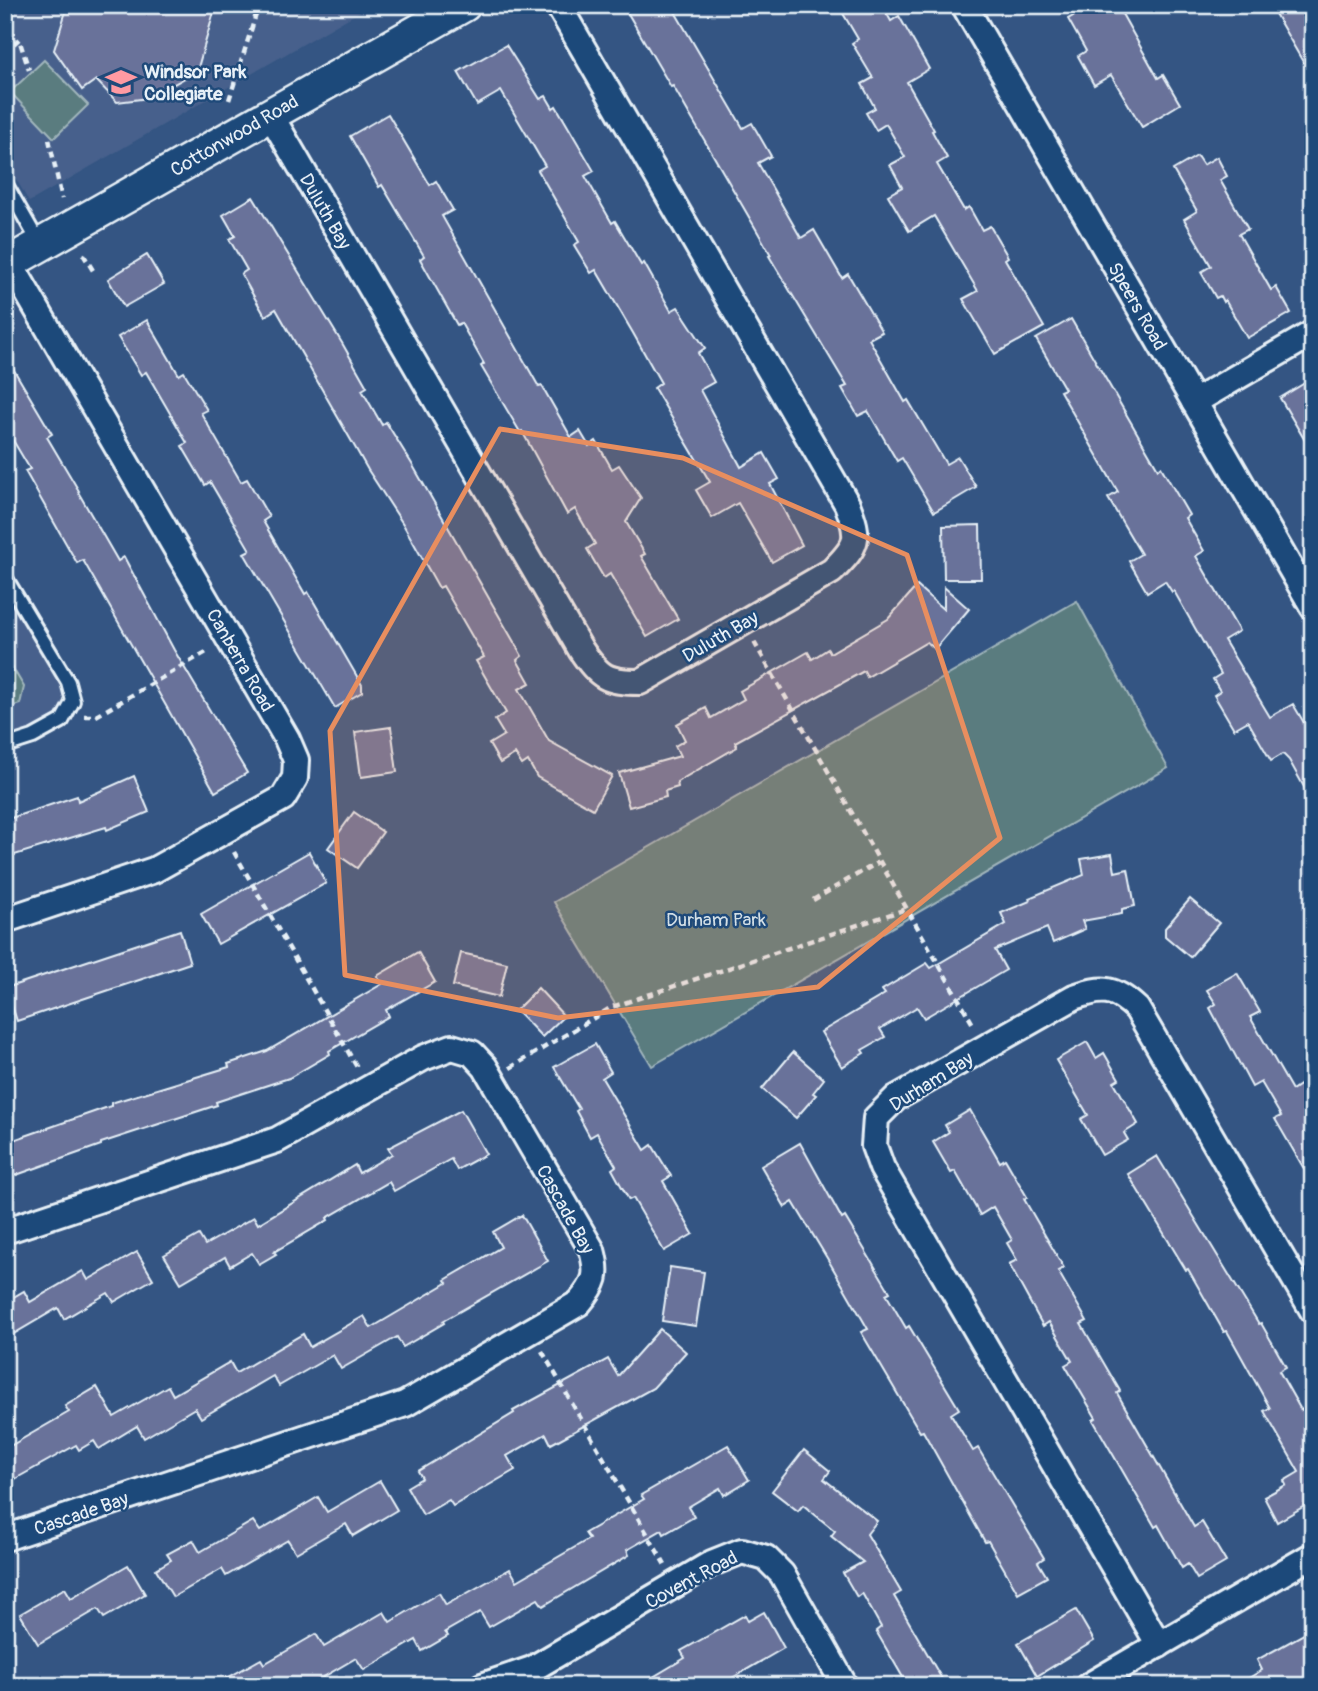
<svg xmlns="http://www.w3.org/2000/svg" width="1318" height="1691" font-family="Pangolin,sans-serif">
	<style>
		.built { fill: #47618c }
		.green { fill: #5a7b7f; stroke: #a1b6bc; stroke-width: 2 }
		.building { fill: #69729a; stroke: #e8f1f8; stroke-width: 2 }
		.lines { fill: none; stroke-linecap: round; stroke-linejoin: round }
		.service-casing { stroke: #e8f1f8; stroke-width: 18 }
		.minor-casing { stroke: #e8f1f8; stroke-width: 30 }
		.tertiary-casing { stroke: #e8f1f8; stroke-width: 37 }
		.path { stroke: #e8f1f8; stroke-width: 4.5; stroke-dasharray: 7 5; stroke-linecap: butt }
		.service { stroke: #1f4a7a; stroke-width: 12 }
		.minor { stroke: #1f4a7a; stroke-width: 24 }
		.tertiary { stroke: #1f4a7a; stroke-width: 32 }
		.marked { fill: #e88e5f; fill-opacity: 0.2; stroke: #e88e5f; stroke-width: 5; stroke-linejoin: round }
		.labels { text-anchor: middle; stroke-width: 5; stroke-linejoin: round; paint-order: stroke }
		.poi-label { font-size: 19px; font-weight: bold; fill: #e8f1f8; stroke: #1f4a7a; text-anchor: start }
		.street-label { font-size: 19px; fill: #e8f1f8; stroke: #1f4a7a }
		.park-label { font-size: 19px; fill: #d3dfe6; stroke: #1f4a7a }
	</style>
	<rect width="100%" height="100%" fill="#345583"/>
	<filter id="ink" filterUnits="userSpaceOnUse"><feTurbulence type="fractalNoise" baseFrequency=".0143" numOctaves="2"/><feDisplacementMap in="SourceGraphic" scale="14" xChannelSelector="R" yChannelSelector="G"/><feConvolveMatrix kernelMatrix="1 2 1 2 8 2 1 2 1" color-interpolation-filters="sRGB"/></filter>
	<g filter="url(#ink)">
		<g class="built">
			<polygon points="5,5 371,5 29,202 5,159"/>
			<polygon points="5,577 73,701 62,721 5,746"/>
		</g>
		<g class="green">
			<polygon points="44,60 88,105 54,138 10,92"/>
			<polygon points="1077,601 1168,768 652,1066 554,902"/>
			<polygon points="5,655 24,687 20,704 5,709"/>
		</g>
		<g class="building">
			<polygon points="72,5 216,5 197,71 149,98 117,102 96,80 82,90 54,50 66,11 72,9"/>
			<polygon points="623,5 671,5 743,128 752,123 771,156 758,163 801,238 814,230 842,278 848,274 882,332 869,339 905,402 908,400 946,464 958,457 976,487 934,512 902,458 897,461 868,411 858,416 842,388 847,386 769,256 771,255 673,86 671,87"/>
			<polygon points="838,5 882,5 891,21 899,16 929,69 907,82 934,130 932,131 947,158 937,164 964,210 969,207 982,230 990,226 1008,257 1005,259 1044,327 995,354 963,299 978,291 934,216 909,231 888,195 902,187 890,165 905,157 886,124 876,130 866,113 875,108 862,84 873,78 852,43 858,39"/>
			<polygon points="1084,5 1117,5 1158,78 1163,75 1180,104 1142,127 1111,75 1094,85 1078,56 1086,51 1068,19 1075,15 1073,12"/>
			<polygon points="1270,5 1313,5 1313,79"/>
			<polygon points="506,45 540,99 546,96 553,108 556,106 594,171 585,176 612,223 615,221 641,265 644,263 671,311 678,307 705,348 698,353 714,382 700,390 741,467 764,453 779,479 770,484 802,545 772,562 738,503 712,518 696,490 710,482 654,388 661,383 633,333 596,270 591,273 574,245 579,242 538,170 545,166 501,91 477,105 458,72"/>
			<polygon points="388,114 430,185 436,181 453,210 442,216 539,387 542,386 571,437 580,431 589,446 596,441 612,469 619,465 641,498 626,522 645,554 641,556 678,619 647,637 610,574 604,578 587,549 595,544 575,509 567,514 522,431 520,432 481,366 484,364 461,323 457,325 443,300 420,259 424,256 382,185 379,187 350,136"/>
			<polygon points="1197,156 1203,165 1217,157 1227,176 1220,180 1248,229 1239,234 1271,290 1276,287 1291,313 1247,338 1225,300 1223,302 1220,296 1216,298 1201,272 1211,266 1184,219 1197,211 1173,170"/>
			<polygon points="253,197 342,343 367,387 362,390 382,425 386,422 412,464 522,656 517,660 530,683 519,689 549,741 612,776 593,809 537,777 528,761 522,765 515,754 500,763 489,744 504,735 495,720 506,713 476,661 484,657 443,586 439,588 403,524 368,470 276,309 265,316 241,274 247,270 229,239 235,236 223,215"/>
			<polygon points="147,255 164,284 124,307 108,279"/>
			<polygon points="1071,319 1158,469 1161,467 1189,515 1185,518 1204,551 1196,556 1239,631 1224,640 1270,717 1293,704 1313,738 1313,803 1289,760 1283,754 1271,761 1248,721 1234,729 1214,695 1220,691 1213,679 1221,674 1174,591 1172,592 1165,581 1147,592 1129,561 1141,554 1108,498 1118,492 1060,391 1065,389 1036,339"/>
			<polygon points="147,320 179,375 184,372 207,410 201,413 241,482 247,479 269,517 263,521 305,594 308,592 362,685 362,692 335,708 244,553 250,550 210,482 205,485 182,446 187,443 167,408 146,372 141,375 118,337"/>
			<polygon points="5,355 52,434 47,437 79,491 78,492 118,561 124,557 174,650 247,773 215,792 83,560 77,563 25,471 30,469 5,427"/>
			<polygon points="1313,378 1313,454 1280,398"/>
			<polygon points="980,525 981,579 944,579 943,526"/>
			<polygon points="917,586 944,610 944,587 969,609 935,649 927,642 867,677 864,671 735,742 737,747 677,782 678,787 665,791 666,797 629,807 619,773 680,756 675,746 685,740 677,724 706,708 711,718 744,699 740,691 808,652 812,659 828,649 830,653 888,619"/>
			<polygon points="391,727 397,772 361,777 355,732"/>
			<polygon points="134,776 149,812 107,830 106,827 5,858 5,820 77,796 78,801"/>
			<polygon points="354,812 383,832 357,868 328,848"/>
			<polygon points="309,852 326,883 218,944 201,914"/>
			<polygon points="1112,854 1115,872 1128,869 1135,906 1122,909 1122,914 1082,921 1085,929 1053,943 1047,928 995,950 1006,970 924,1018 917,1007 880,1029 885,1037 862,1050 864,1053 842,1067 821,1032 885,994 882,990 927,963 931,968 1006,924 1001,913 1030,901 1029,898 1084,875 1081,859"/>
			<polygon points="1190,899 1219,923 1190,957 1165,936 1165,928"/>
			<polygon points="180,930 190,963 17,1021 6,988"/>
			<polygon points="418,952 435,982 386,1010 389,1016 329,1051 330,1054 289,1078 216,1102 217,1105 101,1143 101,1145 5,1179 5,1143 111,1106 111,1103 229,1067 228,1064 267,1051 382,984 377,976"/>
			<polygon points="461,953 507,963 499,997 453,986"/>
			<polygon points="1237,973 1260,1012 1250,1017 1292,1090 1301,1084 1313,1103 1313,1184 1275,1119 1281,1116 1261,1082 1252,1087 1210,1008 1216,1004 1207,990"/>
			<polygon points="538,988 564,1016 542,1037 516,1010"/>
			<polygon points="1087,1042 1096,1058 1104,1053 1119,1079 1114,1082 1138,1124 1124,1133 1128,1140 1102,1155 1081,1119 1088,1115 1056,1060"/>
			<polygon points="595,1044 611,1072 602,1078 645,1150 652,1145 671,1176 663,1181 693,1234 664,1251 633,1198 629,1200 612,1169 616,1166 597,1133 590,1137 576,1111 579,1109 554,1067"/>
			<polygon points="793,1052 824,1079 813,1093 816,1095 796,1118 762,1089"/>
			<polygon points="461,1110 486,1154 457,1170 451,1159 394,1191 389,1182 327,1218 328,1220 274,1252 276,1254 259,1264 252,1253 230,1266 225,1257 181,1283 164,1255 199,1235 205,1245 254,1217 258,1224 355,1165 359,1173 392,1154 388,1148"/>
			<polygon points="970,1110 1000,1162 1005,1159 1027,1197 1024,1199 1064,1268 1058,1271 1087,1321 1081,1324 1120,1391 1117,1393 1194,1527 1202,1522 1226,1562 1197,1579 1188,1564 1182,1568 1158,1525 1155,1527 1093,1420 1096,1418 1065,1365 1072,1361 1049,1322 1043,1326 1009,1264 1017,1260 1007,1243 1012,1240 993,1207 980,1215 955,1171 951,1173 933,1142 949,1132 945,1125"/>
			<polygon points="800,1143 842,1219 845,1217 890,1292 886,1294 906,1328 909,1326 959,1409 951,1414 973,1451 978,1448 1044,1558 1038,1562 1047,1577 1018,1593 988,1541 985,1542 923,1431 920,1432 861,1332 868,1329 827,1258 793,1202 785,1207 761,1166"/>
			<polygon points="1157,1156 1259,1324 1261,1323 1286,1367 1279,1371 1301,1410 1313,1403 1313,1501 1277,1522 1264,1497 1286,1485 1284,1481 1299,1472 1264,1411 1270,1408 1227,1331 1224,1332 1188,1269 1186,1270 1128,1174"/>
			<polygon points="522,1215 548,1261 443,1321 444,1323 403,1347 397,1337 341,1369 333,1355 279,1386 273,1376 201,1418 195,1408 144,1438 137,1426 99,1449 94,1441 79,1450 76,1445 15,1479 5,1462 5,1449 69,1412 65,1406 97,1387 114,1417 168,1386 173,1395 230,1362 236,1373 303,1334 310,1347 364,1316 371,1328 447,1283 445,1280 501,1247 493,1232"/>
			<polygon points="137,1252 153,1279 114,1302 108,1293 64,1319 58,1308 5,1339 5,1302 24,1291 30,1302 83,1271 88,1280"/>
			<polygon points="670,1267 704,1272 696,1326 662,1321"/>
			<polygon points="660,1329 686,1352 653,1388 551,1444 546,1434 507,1456 515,1470 453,1506 449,1500 423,1515 407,1487 422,1478 418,1471 514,1413 513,1411 608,1359 618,1376"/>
			<polygon points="728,1445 749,1480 724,1495 720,1488 688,1507 694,1517 664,1534 662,1530 627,1550 629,1555 543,1606 538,1599 489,1627 480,1612 445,1632 448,1636 422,1651 416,1640 364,1670 356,1658 308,1686 213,1686 261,1659 264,1664 316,1634 324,1647 384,1612 390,1622 439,1593 446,1605 510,1569 517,1581 589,1539 585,1533 644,1499 641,1495"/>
			<polygon points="804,1450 830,1471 824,1479 877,1521 867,1534 901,1592 894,1596 946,1686 908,1686 876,1631 881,1627 862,1593 857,1597 843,1573 863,1562 831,1536 835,1531 803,1505 798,1511 772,1491"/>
			<polygon points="380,1481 397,1510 353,1536 346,1524 296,1553 288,1540 226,1576 222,1569 173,1597 156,1569 171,1560 167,1554 193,1540 200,1552 253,1521 260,1531 318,1497 327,1512"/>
			<polygon points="128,1565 145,1594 104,1618 98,1609 38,1644 20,1614 65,1588 71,1598"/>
			<polygon points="1076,1610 1094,1641 1037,1676 1018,1643"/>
			<polygon points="764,1612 784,1648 729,1680 732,1686 638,1686 685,1658 681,1651 706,1637 745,1615 748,1621"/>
			<polygon points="1313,1629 1313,1686 1236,1686 1262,1670 1257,1660"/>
		</g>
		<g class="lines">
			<g class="service-casing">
				<g id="service">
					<polyline points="5,183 39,243"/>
					<polyline points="5,577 68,682 73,701 62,721 33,737 5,746"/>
				</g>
			</g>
			<g class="minor-casing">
				<g id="minor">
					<polyline points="964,5 1313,607"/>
					<path d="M 270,114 L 581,650 C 600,678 607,682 640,682 L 832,571 C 858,545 861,539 847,504 L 558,5"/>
					<polyline points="1194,402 1313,333"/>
					<polyline points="5,920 154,870 283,798 295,778 296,760 287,739 10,263"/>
					<path d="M 5,1231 L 277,1140 L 423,1058 L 452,1047 L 472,1053 L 485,1067 L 592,1250 C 599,1275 596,1283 579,1303 L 405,1404 L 5,1538"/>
					<path d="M 1159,1645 L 882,1168 L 874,1146 L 876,1118 L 896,1098 L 1074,997 C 1103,987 1114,987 1137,1009 L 1313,1311"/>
					<polyline points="482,1686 532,1669 712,1563 742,1551 766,1558 782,1574 845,1686"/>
					<polyline points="1088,1686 1313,1555"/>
				</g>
			</g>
			<g class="tertiary-casing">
				<polyline id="tertiary" points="5,265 464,5"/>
			</g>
			<g class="path">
				<polyline points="5,52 19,39 29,70"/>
				<polyline points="229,100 259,5"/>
				<polyline points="49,139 62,199"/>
				<polyline points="83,254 94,272"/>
				<polyline points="754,642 974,1026"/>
				<polyline points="84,716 96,716 208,651"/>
				<polyline points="234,852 358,1069"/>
				<polyline points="813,900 879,862"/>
				<polyline points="510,1068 612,1007 906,909"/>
				<polyline points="542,1351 665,1565"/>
			</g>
			<use href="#service" class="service"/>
			<use href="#minor" class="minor"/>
			<use href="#tertiary" class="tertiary"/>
		</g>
	</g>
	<path class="marked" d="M 500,429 L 683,458 L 907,555 L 1000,838 L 818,987 L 558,1018 L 345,975 L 330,731 Z"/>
	<defs>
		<g id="school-bare" transform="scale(2.415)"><path d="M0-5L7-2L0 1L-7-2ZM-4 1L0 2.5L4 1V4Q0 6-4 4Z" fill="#ff9aa2" stroke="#1f4a7a" stroke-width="2.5" paint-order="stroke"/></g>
	</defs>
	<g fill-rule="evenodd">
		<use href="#school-bare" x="121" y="82"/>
	</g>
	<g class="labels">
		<g class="poi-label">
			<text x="144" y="78">Windsor Park<tspan x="144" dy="22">Collegiate</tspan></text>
		</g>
		<g class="street-label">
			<text transform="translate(234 135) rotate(-30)" y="7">Cottonwood Road</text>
			<text transform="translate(326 211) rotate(60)" y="7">Duluth Bay</text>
			<text transform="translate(1138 306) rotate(60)" y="7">Speers Road</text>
			<text transform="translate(720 636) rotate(-30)" y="7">Duluth Bay</text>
			<text transform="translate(241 660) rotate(60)" y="7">Canberra Road</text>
			<text transform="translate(931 1081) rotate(-32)" y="7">Durham Bay</text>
			<text transform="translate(566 1209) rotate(61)" y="7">Cascade Bay</text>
			<text transform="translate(81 1513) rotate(-19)" y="7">Cascade Bay</text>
			<text transform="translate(691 1579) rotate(-28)" y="7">Covent Road</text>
		</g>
		<g class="park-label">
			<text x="716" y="926">Durham Park</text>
		</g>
	</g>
	<rect width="1318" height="1691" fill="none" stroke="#1f4a7a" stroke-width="28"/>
	<rect x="14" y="14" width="1290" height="1663" fill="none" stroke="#e8f1f8" stroke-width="2.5" filter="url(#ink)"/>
</svg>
